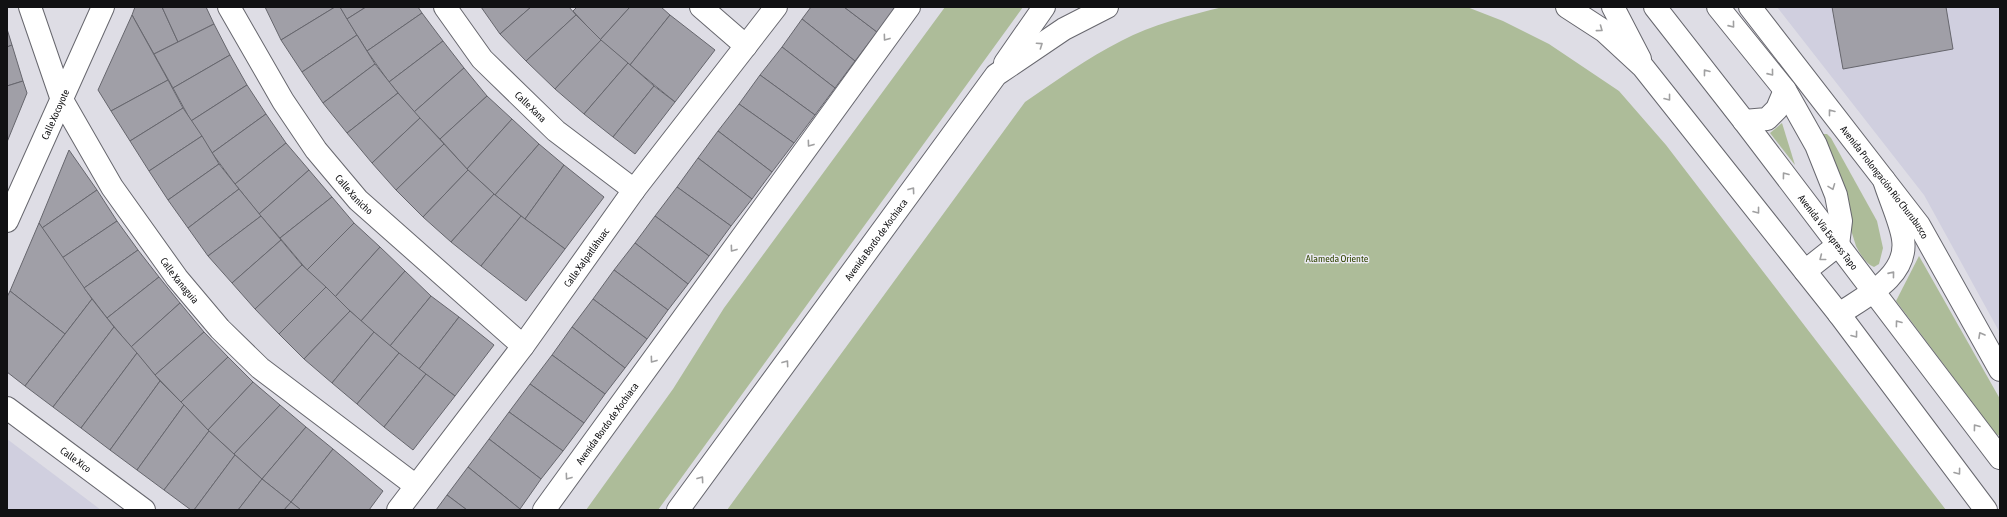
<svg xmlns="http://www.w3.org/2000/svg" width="2007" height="517" font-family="'Asap Condensed',sans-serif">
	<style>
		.built { fill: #d0cfdf }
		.green { fill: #adbc99 }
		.building { fill: #a09fa7; stroke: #66666d }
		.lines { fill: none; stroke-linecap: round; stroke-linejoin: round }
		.minor-casing { stroke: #67676e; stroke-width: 24 }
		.major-casing { stroke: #67676e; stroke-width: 24 }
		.minor { stroke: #fff; stroke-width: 22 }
		.major { stroke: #fff; stroke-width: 22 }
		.oneway { stroke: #a0a0a1 }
		.labels { text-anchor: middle; stroke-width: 3; stroke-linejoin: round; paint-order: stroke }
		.street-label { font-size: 10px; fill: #111113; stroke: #ebeaf3 }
		.park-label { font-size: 10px; fill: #314500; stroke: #ebeaf3 }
	</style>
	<rect width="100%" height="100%" fill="#dedde5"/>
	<g class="built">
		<polygon points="1777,7 2000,7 2000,333 1924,195"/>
		<polygon points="7,439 101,510 7,510"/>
	</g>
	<g class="green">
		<polygon points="945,7 1023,7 658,510 586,510 673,389 724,308"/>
		<path d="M 1223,7 L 1467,7 L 1503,21 L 1549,44 L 1619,91 L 1666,145 L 1946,510 L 727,510 L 1025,102 C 1056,81 1087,58 1121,41 C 1151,25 1190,15 1223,7 Z"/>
		<polygon points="1782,123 1795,165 1770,133"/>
		<path d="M 1823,134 L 1827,134 L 1831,138 L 1877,221 L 1883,248 L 1879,264 L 1874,267 C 1866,264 1860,254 1856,246 L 1822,138 Z"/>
		<polygon points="1919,256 2000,399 2000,436 1996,434 1896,301"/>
	</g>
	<g class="building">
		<polygon points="135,7 162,7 178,42 154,54 132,15"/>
		<polygon points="162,7 206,7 214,24 178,42"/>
		<polygon points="265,7 335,7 281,40"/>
		<polygon points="335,7 340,7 357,35 302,72 281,40"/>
		<polygon points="340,7 366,7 347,19"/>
		<polygon points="366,7 418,7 422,13 367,51 347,19"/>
		<polygon points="481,7 531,7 500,34"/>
		<polygon points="531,7 569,7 576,15 526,61 500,34"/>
		<polygon points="577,7 630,7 600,40 573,11"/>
		<polygon points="630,7 661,7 670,15 630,65 600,40"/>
		<polygon points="811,7 844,7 877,32 855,61 802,19"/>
		<polygon points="844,7 896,7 877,32"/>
		<polygon points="1832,7 1946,7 1953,49 1843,69"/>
		<polygon points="422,13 443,41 389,82 367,51"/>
		<polygon points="132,15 168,80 111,111 98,90"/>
		<polygon points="576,15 601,40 555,89 526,61"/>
		<polygon points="670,15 715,50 675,102 630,65"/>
		<polygon points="802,19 855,61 835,88 782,47"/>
		<polygon points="214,24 230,55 173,88 154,54"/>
		<polygon points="7,29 12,45 7,47"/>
		<polygon points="357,35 375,64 323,103 302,72"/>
		<polygon points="601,40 628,63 584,114 555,89"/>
		<polygon points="443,41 464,68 414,112 389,82"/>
		<polygon points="12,45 23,81 7,86 7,47"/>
		<polygon points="782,47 835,88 815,115 760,75"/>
		<polygon points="230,55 247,85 191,121 173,88"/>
		<polygon points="628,63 654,86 613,137 584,114"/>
		<polygon points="375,64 398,93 347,133 323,103"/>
		<polygon points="464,68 487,96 440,139 414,112"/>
		<polygon points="760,75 815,115 794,143 739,104"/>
		<polygon points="168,80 183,108 130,141 111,111"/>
		<polygon points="23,81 27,93 7,142 7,86"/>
		<polygon points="247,85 266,114 212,153 191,121"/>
		<polygon points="654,86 675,102 635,154 613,137"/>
		<polygon points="398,93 420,118 372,163 347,133"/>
		<polygon points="487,96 512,119 467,169 440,139"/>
		<polygon points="739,104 794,143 772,172 718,131"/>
		<polygon points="183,108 202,136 149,171 130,141"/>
		<polygon points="266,114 286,143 235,184 212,153"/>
		<polygon points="420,118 444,144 396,190 372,163"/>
		<polygon points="512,119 539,144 495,195 467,169"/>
		<polygon points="718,131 772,172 752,199 698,158"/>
		<polygon points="202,136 219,164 168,200 149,171"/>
		<polygon points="286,143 309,170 259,214 235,184"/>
		<polygon points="444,144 468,170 423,217 396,190"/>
		<polygon points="539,144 564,165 525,219 495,195"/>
		<polygon points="69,150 97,190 42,228 39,223"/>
		<polygon points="698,158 752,199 731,226 677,187"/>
		<polygon points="219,164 239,189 188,228 168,200"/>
		<polygon points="564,165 604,197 565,249 525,219"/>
		<polygon points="309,170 332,197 280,238 259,214"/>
		<polygon points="468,170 494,194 451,242 423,217"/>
		<polygon points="677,187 731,226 709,256 655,216"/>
		<polygon points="239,189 261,216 208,256 188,228"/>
		<polygon points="97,190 117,221 62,258 42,228"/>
		<polygon points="494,194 521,216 481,266 451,242"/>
		<polygon points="332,197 354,223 307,270 280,238"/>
		<polygon points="261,216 281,240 232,283 208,256"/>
		<polygon points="521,216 565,249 526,301 481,266"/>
		<polygon points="655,216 709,256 688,284 635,243"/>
		<polygon points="117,221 138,250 84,288 62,258"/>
		<polygon points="39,223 92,299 65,334 10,291"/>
		<polygon points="354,223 380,247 335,297 307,270"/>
		<polygon points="281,240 302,265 255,309 232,283"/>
		<polygon points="635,243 688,284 668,310 614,270"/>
		<polygon points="380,247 405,271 361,321 335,297"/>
		<polygon points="138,250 159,277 107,318 84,288"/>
		<polygon points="302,265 326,287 279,334 255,309"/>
		<polygon points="614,270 668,310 647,339 593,299"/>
		<polygon points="405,271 431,296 390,346 361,321"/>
		<polygon points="159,277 180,303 131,347 107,318"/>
		<polygon points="326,287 350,311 304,359 279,334"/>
		<polygon points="10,291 65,334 25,386 7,372 7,297"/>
		<polygon points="431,296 459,317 419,369 390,346"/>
		<polygon points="92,299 114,327 53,407 25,386"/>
		<polygon points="593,299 647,339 625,368 572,327"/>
		<polygon points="180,303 204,332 155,375 131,347"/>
		<polygon points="350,311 374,332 332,383 304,359"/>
		<polygon points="459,317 494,345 455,396 419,369"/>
		<polygon points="114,327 137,353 81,428 53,407"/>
		<polygon points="572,327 625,368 605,394 552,355"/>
		<polygon points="204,332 228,357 181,402 155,375"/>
		<polygon points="374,332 399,353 357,404 332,383"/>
		<polygon points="137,353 160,381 110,450 81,428"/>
		<polygon points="399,353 426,374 384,427 357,404"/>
		<polygon points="552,355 605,394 584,423 530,384"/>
		<polygon points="228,357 253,382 208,430 181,402"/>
		<polygon points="426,374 455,396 413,450 384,427"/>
		<polygon points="160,381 184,405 137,470 110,450"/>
		<polygon points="253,382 280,405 234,454 208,430"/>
		<polygon points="530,384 584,423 563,451 509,412"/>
		<polygon points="184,405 209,431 164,490 137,470"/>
		<polygon points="280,405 306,427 262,479 234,454"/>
		<polygon points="509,412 563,451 541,479 489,439"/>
		<polygon points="306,427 333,449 291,502 262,479"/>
		<polygon points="209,431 235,455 194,510 191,510 164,490"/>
		<polygon points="489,439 541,479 520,509 468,467"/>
		<polygon points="333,449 383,491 369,510 301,510 291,502"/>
		<polygon points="235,455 262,479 238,510 194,510"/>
		<polygon points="468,467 520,509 519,510 467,510 447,495"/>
		<polygon points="262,479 291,502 284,510 238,510"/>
		<polygon points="447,495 467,510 436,510"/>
		<polygon points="291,502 301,510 284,510"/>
	</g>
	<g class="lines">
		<g class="minor-casing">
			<g id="minor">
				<path id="s1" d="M 30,7 L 62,100 L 112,187 L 177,278 L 220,329 L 260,368 L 416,486"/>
				<path id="s2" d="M 229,7 L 283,101 L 316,150 L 358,200 L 523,346"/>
				<path id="s3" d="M 445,7 L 482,59 L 556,131 L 634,190"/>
				<polyline points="701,7 746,46"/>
				<polyline points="1718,7 1785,90 1816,145 1836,195 1841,221 1838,245 1805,271"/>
				<path id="s4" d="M 1750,7 L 1919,225 L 2000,370"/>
				<path id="s5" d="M 7,221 L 103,7"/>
				<path id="s6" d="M 7,408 L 144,510"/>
				<path id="s7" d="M 398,510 L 523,346 L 634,190 L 776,7"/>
			</g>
		</g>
		<g class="major-casing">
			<g id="major">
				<polyline points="1567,7 1604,31 1643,67 1839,314 1986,510"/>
				<polyline points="1613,7 1640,59"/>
				<path id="s8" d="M 1655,7 L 1744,121 L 2000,458"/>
				<polyline points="1005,63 1044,7"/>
				<polyline points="1744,121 1767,119 1777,109 1785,90"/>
				<path d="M 1839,314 C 1864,297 1909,276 1903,239 C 1901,223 1889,197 1884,180"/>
				<path id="s9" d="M 544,510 L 909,7"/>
				<path id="s10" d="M 678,510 L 996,75 L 1064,29 L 1107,7"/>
			</g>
		</g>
		<use href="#minor" class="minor"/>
		<use href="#major" class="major"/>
	</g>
	<defs><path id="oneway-chevron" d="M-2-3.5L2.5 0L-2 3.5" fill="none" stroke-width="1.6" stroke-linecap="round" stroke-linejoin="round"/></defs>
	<g class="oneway">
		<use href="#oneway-chevron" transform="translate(1732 25) rotate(51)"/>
		<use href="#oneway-chevron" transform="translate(1600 29) rotate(36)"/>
		<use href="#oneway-chevron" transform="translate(886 38) rotate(126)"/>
		<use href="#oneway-chevron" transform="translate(1040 45) rotate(-34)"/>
		<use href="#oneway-chevron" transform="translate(1706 72) rotate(-128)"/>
		<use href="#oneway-chevron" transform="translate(1771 73) rotate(51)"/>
		<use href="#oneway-chevron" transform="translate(1668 98) rotate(52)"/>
		<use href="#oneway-chevron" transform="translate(1831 112) rotate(-128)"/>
		<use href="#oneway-chevron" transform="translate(810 144) rotate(126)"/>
		<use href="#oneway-chevron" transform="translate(1785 175) rotate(-127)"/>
		<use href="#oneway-chevron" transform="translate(1832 187) rotate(69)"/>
		<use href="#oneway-chevron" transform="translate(912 190) rotate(-54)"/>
		<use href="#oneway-chevron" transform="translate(1757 211) rotate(52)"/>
		<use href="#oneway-chevron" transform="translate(733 249) rotate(126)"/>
		<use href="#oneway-chevron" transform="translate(1822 258) rotate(142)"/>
		<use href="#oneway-chevron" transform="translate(1892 274) rotate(-51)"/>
		<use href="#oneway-chevron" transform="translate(1898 323) rotate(-127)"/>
		<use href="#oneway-chevron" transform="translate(1855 335) rotate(53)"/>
		<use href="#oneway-chevron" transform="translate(1981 335) rotate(-119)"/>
		<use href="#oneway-chevron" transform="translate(653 360) rotate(126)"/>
		<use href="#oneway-chevron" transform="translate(786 363) rotate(-54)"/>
		<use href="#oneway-chevron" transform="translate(1976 427) rotate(-127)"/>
		<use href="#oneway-chevron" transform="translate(1958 472) rotate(53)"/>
		<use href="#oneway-chevron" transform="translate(568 477) rotate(126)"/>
		<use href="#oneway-chevron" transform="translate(701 479) rotate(-54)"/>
	</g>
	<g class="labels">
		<g class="street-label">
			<text dy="4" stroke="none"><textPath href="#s3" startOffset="132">Calle Xana</textPath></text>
			<text dy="4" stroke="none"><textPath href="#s5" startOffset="117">Calle Xocoyote</textPath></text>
			<text dy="4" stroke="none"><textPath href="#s4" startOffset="221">Avenida Prolongación Río Churubusco</textPath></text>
			<text dy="4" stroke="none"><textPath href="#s2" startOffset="226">Calle Xanicho</textPath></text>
			<text dy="4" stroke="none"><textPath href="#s8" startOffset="284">Avenida Vía Express Tapo</textPath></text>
			<text dy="4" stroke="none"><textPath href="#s10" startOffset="335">Avenida Bordo de Xochiaca</textPath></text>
			<text dy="4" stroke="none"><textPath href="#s7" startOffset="315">Calle Xalpatláhuac</textPath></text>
			<text dy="4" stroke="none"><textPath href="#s1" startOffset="314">Calle Xanaguia</textPath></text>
			<text dy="4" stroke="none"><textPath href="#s9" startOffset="107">Avenida Bordo de Xochiaca</textPath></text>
			<text dy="4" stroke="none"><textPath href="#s6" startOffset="86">Calle Xico</textPath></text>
		</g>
		<g class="park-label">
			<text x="1337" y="262">Alameda Oriente</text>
		</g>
	</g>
	<rect width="2007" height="517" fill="none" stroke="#111113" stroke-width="16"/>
</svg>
